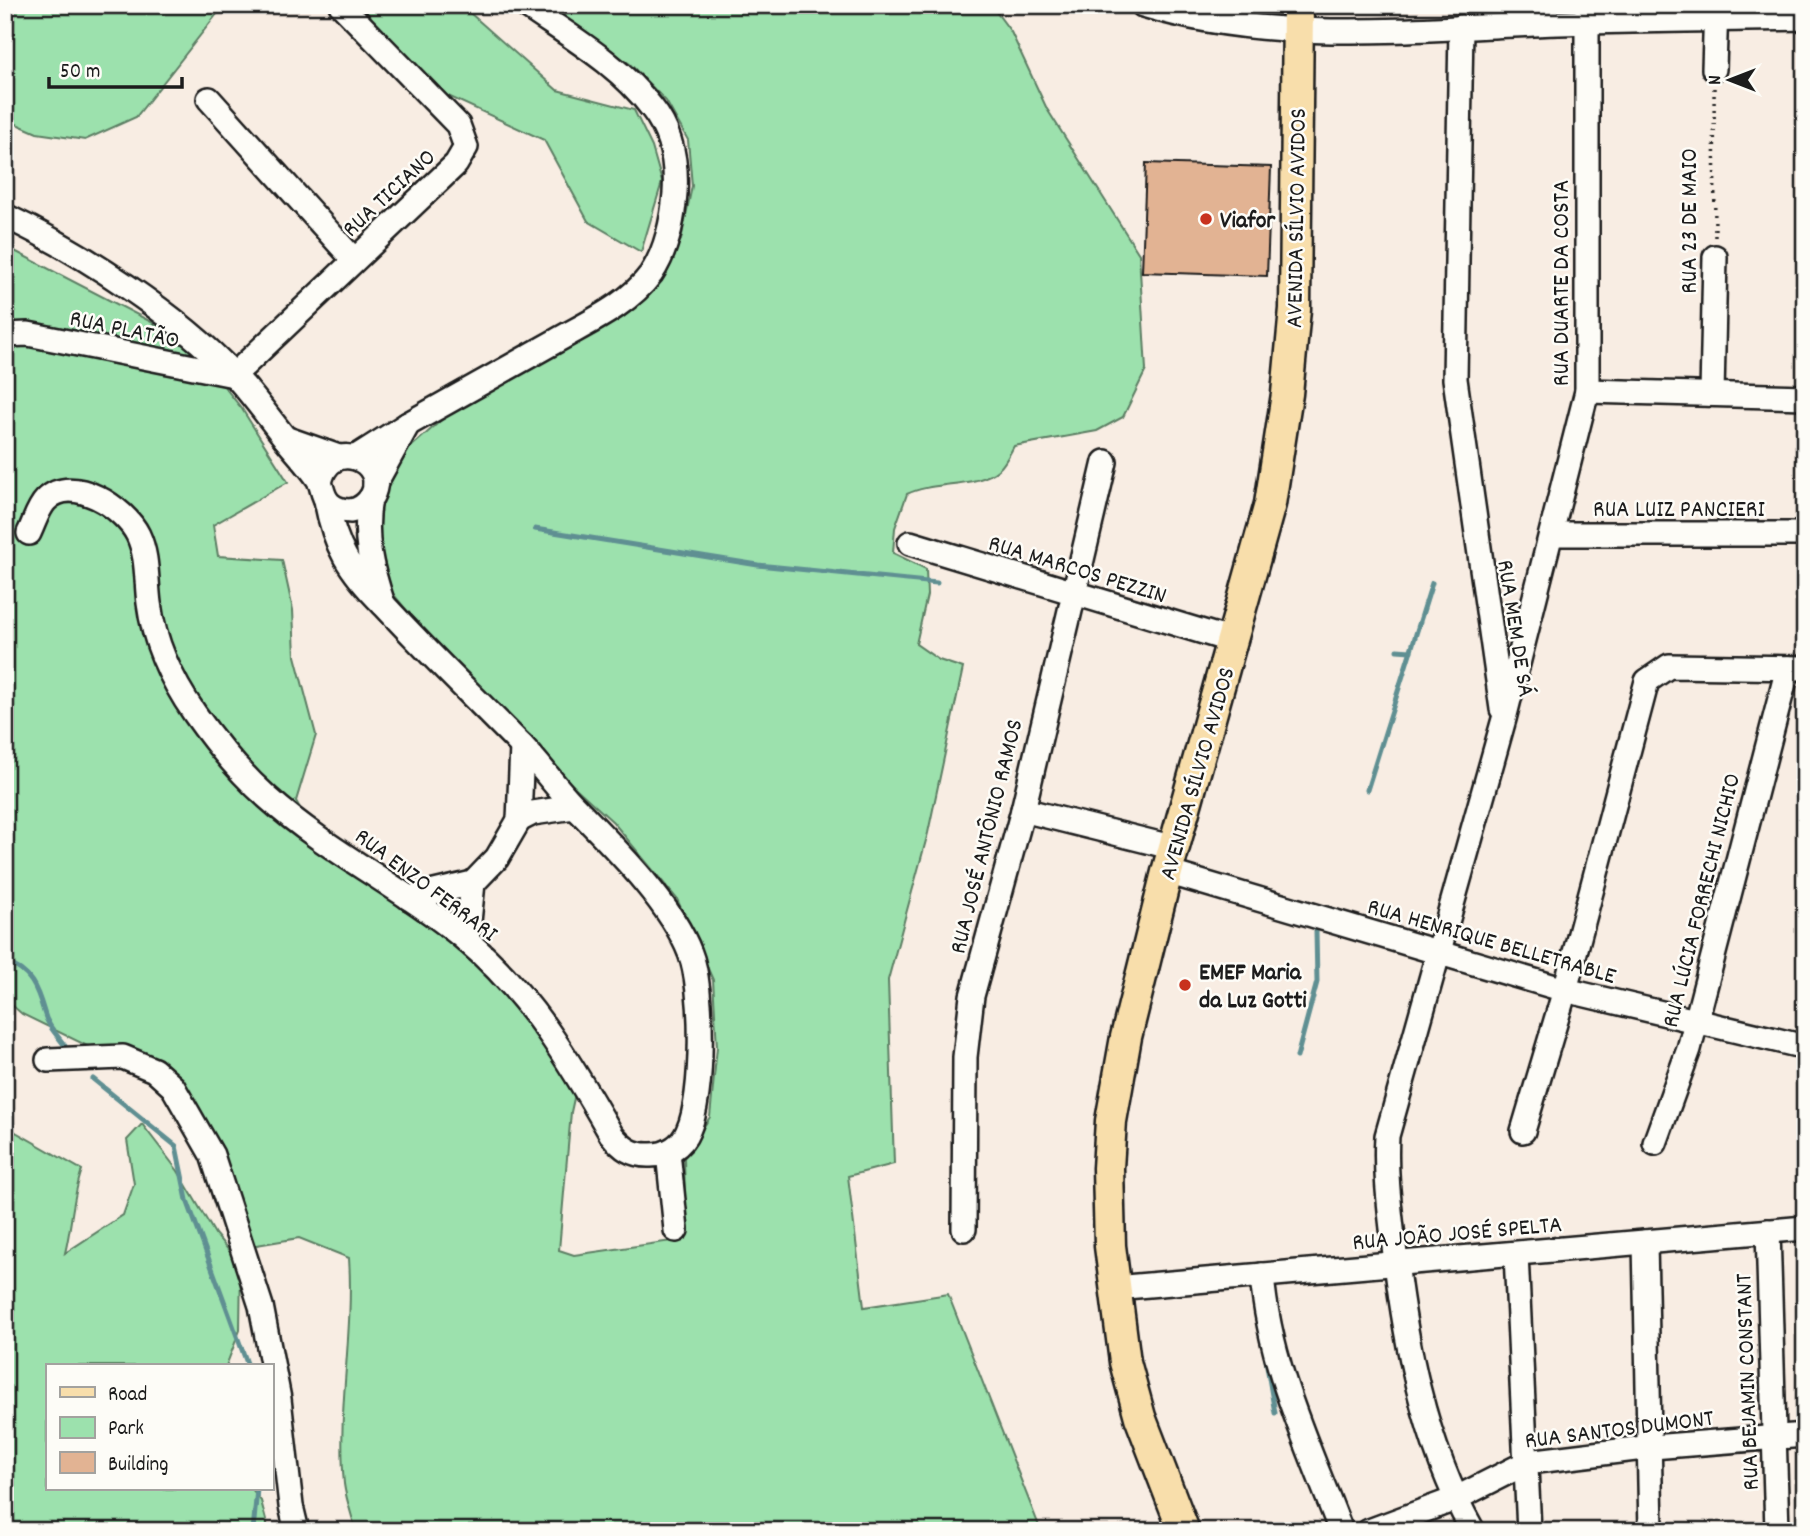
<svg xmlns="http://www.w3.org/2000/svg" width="1810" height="1536" font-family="Dekko,sans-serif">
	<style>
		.green { fill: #9ce1ad; stroke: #5c7e64; stroke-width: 2 }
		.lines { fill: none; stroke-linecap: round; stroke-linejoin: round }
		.stream { stroke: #5e8f92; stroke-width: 5 }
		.building { fill: #e2b393; stroke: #1c1c1c; stroke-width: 2 }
		.minor-casing { stroke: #1c1c1c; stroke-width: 28 }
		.major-casing { stroke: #1c1c1c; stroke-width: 35 }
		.path { stroke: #1c1c1c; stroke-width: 3.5; stroke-dasharray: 2 5; stroke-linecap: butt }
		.minor { stroke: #fdfcf7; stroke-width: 23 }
		.major { stroke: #f8deab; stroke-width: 30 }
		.poi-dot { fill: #c8321e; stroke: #fdfcf7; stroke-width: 2.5 }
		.labels { text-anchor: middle; stroke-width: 5; stroke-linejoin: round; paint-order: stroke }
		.street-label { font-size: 24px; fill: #1c1c1c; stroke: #fdfcf7 }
		.poi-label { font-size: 24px; font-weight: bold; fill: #1c1c1c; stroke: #fdfcf7; text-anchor: start }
	</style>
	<rect width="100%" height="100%" fill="#f8ede3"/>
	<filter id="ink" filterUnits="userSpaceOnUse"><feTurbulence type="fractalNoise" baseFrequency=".0143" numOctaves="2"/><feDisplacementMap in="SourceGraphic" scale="14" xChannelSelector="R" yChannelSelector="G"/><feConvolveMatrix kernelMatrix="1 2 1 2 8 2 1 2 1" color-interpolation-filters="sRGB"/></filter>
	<g filter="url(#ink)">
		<g class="green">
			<polygon points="5,5 224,5 136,117 85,140 37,133 5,119"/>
			<polygon points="361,5 461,5 557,90 634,110 652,147 662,182 641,252 588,221 544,140 424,85"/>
			<path d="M 543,5 L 991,5 L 1011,32 L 1047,109 L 1139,254 L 1146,370 L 1123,417 L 1097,431 L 1014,446 C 1010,453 1005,464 999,469 C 978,488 933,481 907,494 L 895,528 L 893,553 L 926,569 L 927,595 L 916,644 L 939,660 L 963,668 L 928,833 L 888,980 L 894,1164 L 848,1176 L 864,1307 L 948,1294 L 1041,1531 L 356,1531 C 352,1516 346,1499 344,1484 C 337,1409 354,1333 349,1258 L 299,1238 L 244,1247 L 238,1219 L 157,1080 L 22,1014 L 5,999 L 5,246 L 188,341 L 242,409 L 288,482 L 213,525 L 218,556 L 282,560 L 293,610 L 295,656 L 316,735 L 296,801 L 318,840 L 499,959 L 580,1071 L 571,1112 L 559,1250 L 574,1255 L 686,1239 L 684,1158 L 710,1117 L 717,1047 L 713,980 L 677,899 L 613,822 L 488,708 L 384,583 L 371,524 L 385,470 L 446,416 L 640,299 L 681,240 L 692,186 L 688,140 L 666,101 L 630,64 Z"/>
			<path d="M 142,1124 L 178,1171 L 215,1234 L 241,1265 L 240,1330 L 226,1366 L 47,1366 L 47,1489 L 252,1489 L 261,1501 L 269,1531 L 5,1531 L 5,1126 L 82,1170 C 72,1198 72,1225 65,1253 L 123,1215 L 134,1184 L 127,1140 Z"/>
		</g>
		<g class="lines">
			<g class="stream">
				<polyline points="535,529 758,565 937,583"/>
				<polyline points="1397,650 1411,651"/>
				<polyline points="1367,790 1432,583"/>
				<path d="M 5,962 C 31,971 37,988 44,1012 C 47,1025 57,1035 65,1046"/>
				<polyline points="1297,1057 1317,982 1316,931"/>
				<polyline points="93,1079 176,1146 187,1200 248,1366"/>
				<polyline points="1264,1348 1275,1413"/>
				<polyline points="253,1531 257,1489"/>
			</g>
		</g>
		<polygon class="building" points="1146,163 1271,167 1267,276 1142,272"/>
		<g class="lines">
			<g class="minor-casing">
				<g id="minor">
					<path d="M 1143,5 C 1270,43 1402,30 1534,24 C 1624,20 1714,20 1805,18"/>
					<polyline points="1461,27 1455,379 1502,709"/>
					<polyline points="1714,69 1716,5"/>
					<polyline points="209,99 354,260"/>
					<path d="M 5,216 C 80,251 178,315 234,375 C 252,394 268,417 285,438"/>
					<polyline points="5,335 28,334 234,375 456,164 466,147 458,125 341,5"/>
					<polyline points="1587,391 1805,397"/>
					<polyline points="1712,394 1715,257"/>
					<path d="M 408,424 C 457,396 507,369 556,341 C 589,322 628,305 651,274 C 666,252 673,220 675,193 C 677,163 671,132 652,108 C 619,64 569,36 525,5"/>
					<polyline points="356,457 408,424 375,484"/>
					<path d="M 320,483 C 329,435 390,461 372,496 C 367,504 359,510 350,511 C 343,511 336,509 330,504 C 322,497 323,488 319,480 C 309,465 296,452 285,438 L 339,457"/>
					<path d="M 326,500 C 335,547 349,570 383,604 C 371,568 363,537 370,499"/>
					<path d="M 29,533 C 34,523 38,508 46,500 C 72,473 125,508 138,535 C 148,556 146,580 149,603 C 154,643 172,681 195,714 C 216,744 241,774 268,798 C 328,852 404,888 466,940 C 530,994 570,1062 611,1134 C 622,1148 632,1156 651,1155 C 667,1155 682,1146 688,1131 C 704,1097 704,987 690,953 C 671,903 613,846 576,808 C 556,788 540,764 520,744 C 474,697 427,652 383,604"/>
					<polyline points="1552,534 1805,534"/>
					<polyline points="910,543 1233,641"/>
					<polyline points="522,746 519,820 533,813 574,807"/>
					<polyline points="1023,810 1175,848"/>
					<polyline points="1167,872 1565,990 1805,1047"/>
					<polyline points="473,883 497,858 519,820"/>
					<polyline points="409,898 473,883 467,941"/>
					<polyline points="48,1060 123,1057 154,1070 173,1087 212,1155 261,1306 279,1399 291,1506 297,1531"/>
					<polyline points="1523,1131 1565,990 1647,681 1669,666 1805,668"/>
					<polyline points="1655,1143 1689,1049 1788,668"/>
					<polyline points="668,1152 676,1230"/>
					<polyline points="964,1229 965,1057 972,996 1023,810 1105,462"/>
					<polyline points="1768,1231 1777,1531"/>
					<polyline points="1645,1242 1651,1531"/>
					<polyline points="1516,1254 1529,1531"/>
					<path d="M 1262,1275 C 1269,1365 1309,1447 1341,1531"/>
					<polyline points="1114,1288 1805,1228"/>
					<polyline points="1369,1531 1455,1499 1528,1462 1652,1447 1805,1435"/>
					<path d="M 1473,1531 C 1423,1443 1404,1337 1393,1237 C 1389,1203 1385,1170 1387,1136 L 1504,719 L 1587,391 L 1587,5"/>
				</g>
			</g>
			<g class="major-casing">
				<polyline id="major" points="1184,1531 1140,1417 1125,1362 1110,1246 1108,1168 1111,1121 1126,1037 1167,872 1270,504 1287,394 1295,309 1298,5"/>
			</g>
			<polyline class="path" points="1714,88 1715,238"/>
			<use href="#minor" class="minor"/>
			<use href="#major" class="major"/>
		</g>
	</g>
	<g class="poi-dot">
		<circle cx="1206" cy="219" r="7"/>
		<circle cx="1185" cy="985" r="7"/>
	</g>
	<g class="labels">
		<g class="street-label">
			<text transform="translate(388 192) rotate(-43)" y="8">RUA TICIANO</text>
			<text transform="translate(1295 218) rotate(-89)" y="8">AVENIDA SÍLVIO AVIDOS</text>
			<text transform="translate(1688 221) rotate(-90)" y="8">RUA 23 DE MAIO</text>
			<text transform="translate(1560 283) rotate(-90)" y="8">RUA DUARTE DA COSTA</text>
			<text transform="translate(125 328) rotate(12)" y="8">RUA PLATÃO</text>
			<text x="1679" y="516">RUA LUIZ PANCIERI</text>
			<text transform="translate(1078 568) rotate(17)" y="8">RUA MARCOS PEZZIN</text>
			<text transform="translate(1517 628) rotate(81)" y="8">RUA MEM DE SÁ</text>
			<text transform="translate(1196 773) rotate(-74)" y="8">AVENIDA SÍLVIO AVIDOS</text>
			<text transform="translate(985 836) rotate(-76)" y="8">RUA JOSÉ ANTÔNIO RAMOS</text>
			<text transform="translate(427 884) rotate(37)" y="8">RUA ENZO FERRARI</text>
			<text transform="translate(1700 900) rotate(-76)" y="8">RUA LÚCIA FORRECHI NICHIO</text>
			<text transform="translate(1492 940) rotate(16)" y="8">RUA HENRIQUE BELLETRABLE</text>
			<text transform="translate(1457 1232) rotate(-5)" y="8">RUA JOÃO JOSÉ SPELTA</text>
			<text transform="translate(1746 1382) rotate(-92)" y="8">RUA BEJAMIN CONSTANT</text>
			<text transform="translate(1619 1428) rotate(-7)" y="8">RUA SANTOS DUMONT</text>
		</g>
		<g class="poi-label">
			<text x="1220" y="227">Viafor</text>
			<text x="1199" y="979">EMEF Maria<tspan x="1199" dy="28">da Luz Gotti</tspan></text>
		</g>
	</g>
	<rect width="1810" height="1536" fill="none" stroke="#fdfcf7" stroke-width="28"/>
	<rect x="14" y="14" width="1782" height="1508" fill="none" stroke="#1c1c1c" stroke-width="2.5" filter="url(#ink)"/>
	<rect x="46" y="1364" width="228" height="126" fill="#fdfcf7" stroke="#a3a29f" stroke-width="2"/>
	<rect x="60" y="1387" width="35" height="10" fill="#f8deab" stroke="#a3a29f" stroke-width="2"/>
	<text x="108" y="1400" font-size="21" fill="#1c1c1c">Road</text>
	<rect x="60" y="1417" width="35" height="21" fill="#9ce1ad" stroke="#a3a29f" stroke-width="2"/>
	<text x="108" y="1434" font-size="21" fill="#1c1c1c">Park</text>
	<rect x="60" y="1452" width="35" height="21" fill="#e2b393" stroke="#a3a29f" stroke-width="2"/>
	<text x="108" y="1470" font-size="21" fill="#1c1c1c">Building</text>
	<g transform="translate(1730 80) rotate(270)" stroke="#fdfcf7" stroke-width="5" paint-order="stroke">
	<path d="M0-5L12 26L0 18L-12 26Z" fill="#1c1c1c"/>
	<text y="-10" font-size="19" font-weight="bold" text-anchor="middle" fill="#1c1c1c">N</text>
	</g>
	<path d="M49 77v10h133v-10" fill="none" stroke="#1c1c1c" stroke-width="3.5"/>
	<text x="60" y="77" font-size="21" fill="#1c1c1c" stroke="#fdfcf7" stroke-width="5" paint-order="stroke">50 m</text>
</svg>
